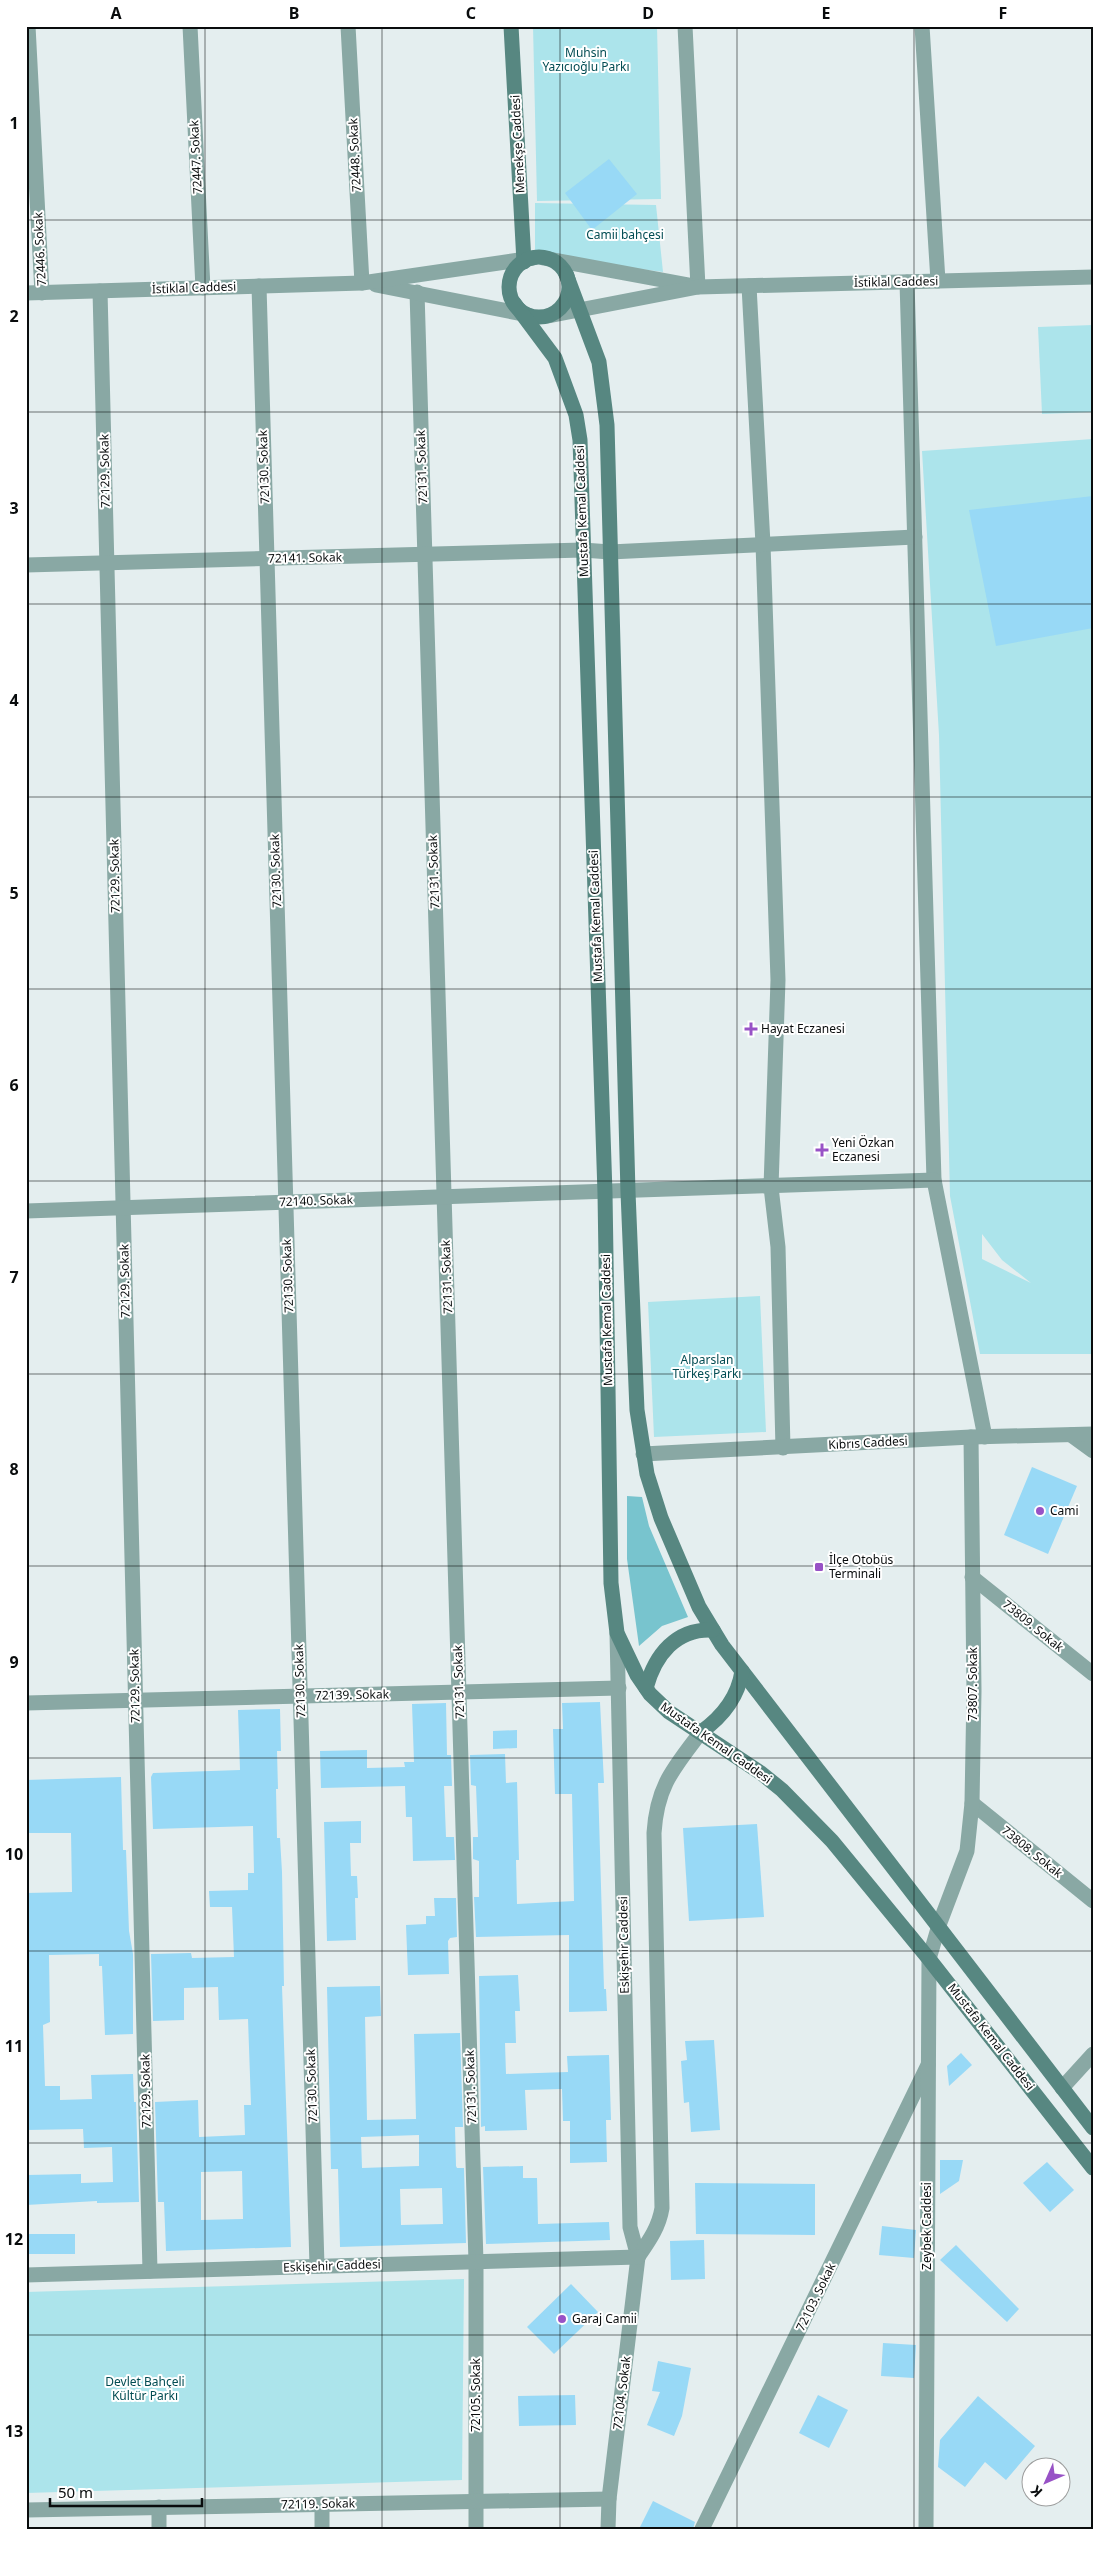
<svg xmlns="http://www.w3.org/2000/svg" width="1119" height="2555" font-family="'Noto Sans',sans-serif">
	<style>
		.green { fill: #ace4eb; fill-rule: evenodd }
		.forest { fill: #78c4ce }
		.building { fill: #98d9f6; fill-rule: evenodd }
		.lines { fill: none; stroke-linecap: round; stroke-linejoin: round }
		.minor { stroke: #89a8a4; stroke-width: 15 }
		.tertiary { stroke: #89a8a4; stroke-width: 15 }
		.secondary { stroke: #578781; stroke-width: 15 }
		.grid { fill: none; stroke: #090c0d; stroke-width: 1; stroke-opacity: 0.55 }
		.poi-dot { fill: #9852c6; stroke: #fff; stroke-width: 2 }
		.labels { text-anchor: middle; stroke-width: 4; stroke-linejoin: round; paint-order: stroke }
		.park-label { font-size: 12px; fill: #024c53; stroke: #fff }
		.street-label { font-size: 12px; fill: #090c0d; stroke: #fff }
		.poi-label { font-size: 12px; fill: #090c0d; stroke: #fff; text-anchor: start }
		.neatline { fill: none; stroke: #090c0d; stroke-width: 2 }
		.grid-label { font-size: 16px; text-anchor: middle; font-weight: bold; fill: #090c0d }
	</style>
	<rect width="100%" height="100%" fill="#e4eeef"/>
	<g class="green">
		<polygon points="533,26 657,26 661,199 537,201"/>
		<polygon points="535,203 656,205 663,272 535,255"/>
		<polygon points="1093,325 1093,412 1042,414 1038,327"/>
		<path d="M 1093,439 L 1093,1354 L 980,1354 L 950,1196 L 939,735 L 922,451 ZM 982,1234 L 1002,1260 L 1031,1283 L 982,1259 Z"/>
		<polygon points="760,1296 766,1432 654,1437 648,1302"/>
		<polygon points="464,2279 462,2480 26,2493 26,2292"/>
	</g>
	<polygon class="forest" points="627,1496 642,1497 649,1526 688,1617 662,1626 639,1646 627,1559"/>
	<g class="building">
		<polygon points="609,159 637,194 592,230 565,193"/>
		<polygon points="1093,496 1093,628 996,646 969,510"/>
		<polygon points="1032,1467 1077,1486 1048,1554 1004,1535"/>
		<polygon points="600,1702 604,1783 598,1783 604,1989 606,1989 607,2011 569,2012 569,1935 476,1937 474,1897 479,1897 479,1861 473,1859 473,1837 478,1837 476,1786 471,1785 470,1755 505,1754 506,1783 517,1782 519,1860 516,1860 517,1904 574,1901 572,1794 555,1794 553,1729 563,1729 562,1703"/>
		<polygon points="446,1703 447,1755 451,1755 452,1786 444,1786 446,1837 454,1837 455,1860 413,1861 412,1817 406,1817 405,1786 321,1788 320,1751 367,1750 367,1768 405,1767 404,1762 414,1762 412,1704"/>
		<path d="M 280,1709 L 281,1751 L 277,1751 L 278,1789 L 276,1789 L 277,1838 L 280,1838 L 282,1872 L 284,1986 L 282,1986 L 291,2247 L 166,2251 L 164,2202 L 158,2202 L 155,2102 L 198,2100 L 199,2137 L 245,2135 L 244,2105 L 251,2105 L 248,2019 L 219,2020 L 218,1987 L 184,1988 L 184,2020 L 153,2021 L 151,1954 L 191,1953 L 192,1958 L 234,1957 L 232,1907 L 210,1907 L 209,1891 L 248,1890 L 248,1873 L 254,1873 L 253,1826 L 153,1829 L 151,1777 L 153,1773 L 240,1770 L 238,1710 ZM 242,2171 L 243,2219 L 201,2220 L 201,2172 Z"/>
		<polygon points="517,1730 517,1748 493,1749 493,1731"/>
		<polygon points="121,1777 123,1850 126,1850 129,1931 133,1954 133,2034 105,2035 102,1966 99,1966 99,1954 49,1955 50,2022 43,2025 45,2086 60,2086 60,2100 92,2099 91,2075 133,2074 134,2102 136,2102 139,2202 97,2203 97,2201 26,2205 26,2175 81,2174 81,2183 113,2182 112,2147 84,2148 83,2129 26,2130 26,1893 72,1892 71,1833 26,1833 26,1780"/>
		<polygon points="361,1821 361,1843 350,1843 351,1876 357,1876 358,1898 355,1898 356,1940 327,1941 324,1822"/>
		<polygon points="757,1824 764,1917 689,1921 683,1828"/>
		<polygon points="434,1898 456,1898 457,1937 450,1938 448,1941 449,1974 408,1975 406,1925 426,1924 426,1916 435,1916"/>
		<polygon points="518,1975 520,2011 515,2011 516,2043 505,2043 506,2074 568,2072 567,2056 609,2055 611,2120 606,2120 607,2162 570,2163 570,2121 563,2121 562,2089 525,2090 527,2130 485,2131 485,2126 481,2127 479,1976"/>
		<path d="M 380,1986 L 381,2016 L 365,2017 L 367,2120 L 416,2119 L 414,2034 L 460,2033 L 463,2127 L 455,2127 L 456,2166 L 457,2168 L 464,2168 L 466,2243 L 340,2247 L 338,2169 L 331,2169 L 327,1987 ZM 419,2135 L 419,2166 L 362,2168 L 361,2137 ZM 442,2188 L 443,2224 L 401,2225 L 400,2189 Z"/>
		<polygon points="714,2040 720,2130 691,2132 689,2102 684,2103 681,2061 687,2060 685,2041"/>
		<polygon points="961,2053 972,2065 949,2086 947,2066"/>
		<polygon points="940,2160 963,2160 959,2181 940,2194"/>
		<polygon points="1047,2162 1074,2190 1050,2212 1023,2183"/>
		<polygon points="523,2166 523,2178 537,2178 538,2224 609,2222 610,2240 486,2244 483,2167"/>
		<polygon points="695,2183 815,2184 815,2235 696,2234"/>
		<polygon points="882,2226 916,2230 914,2258 879,2255"/>
		<rect x="26" y="2234" width="49" height="20"/>
		<polygon points="704,2240 705,2279 671,2280 670,2241"/>
		<polygon points="956,2245 1019,2309 1007,2322 940,2260"/>
		<polygon points="571,2284 598,2312 554,2354 527,2327"/>
		<polygon points="883,2343 916,2345 914,2378 881,2376"/>
		<polygon points="658,2361 691,2368 682,2416 674,2436 647,2425 660,2392 652,2391"/>
		<polygon points="575,2395 576,2425 519,2426 518,2396"/>
		<polygon points="818,2395 848,2410 829,2448 799,2433"/>
		<polygon points="978,2396 1035,2446 1006,2480 985,2462 965,2487 938,2467 940,2440"/>
		<polygon points="653,2501 695,2522 693,2529 639,2529"/>
	</g>
	<g class="lines">
		<g class="minor">
			<polyline points="28,26 42,293"/>
			<polyline points="190,26 203,288"/>
			<polyline points="348,26 362,283"/>
			<polyline points="685,26 698,287"/>
			<polyline points="922,26 938,281"/>
			<polyline points="907,282 934,1180 985,1437"/>
			<polyline points="259,286 317,2266"/>
			<polyline points="749,286 763,544 778,980 771,1187 778,1247 783,1448"/>
			<polyline points="100,291 150,2271"/>
			<polyline points="417,292 476,2262 476,2529"/>
			<polyline points="26,565 583,550 610,552 915,537"/>
			<polyline points="26,1211 934,1180"/>
			<polyline points="1071,1435 1093,1451"/>
			<polyline points="972,1577 1093,1674"/>
			<polyline points="26,1703 619,1688"/>
			<polyline points="972,1803 1093,1901"/>
			<polyline points="939,1925 967,1851 972,1803 974,1691 971,1437"/>
			<polyline points="1062,2088 1093,2054"/>
			<polyline points="322,2504 322,2529"/>
			<polyline points="159,2507 159,2529"/>
			<polyline points="26,2510 609,2499"/>
			<polyline points="608,2529 609,2499 638,2257"/>
			<polyline points="702,2529 928,2065"/>
		</g>
		<g class="tertiary">
			<polyline points="543,258 689,285"/>
			<polyline points="376,285 528,315"/>
			<polyline points="26,293 362,283 533,258"/>
			<polyline points="548,316 698,287 1093,277"/>
			<polyline points="643,1454 971,1437 1093,1434"/>
			<polyline points="617,1633 630,2227 638,2257"/>
			<path d="M 638,2257 C 649,2241 659,2227 662,2208 L 654,1833 C 657,1786 673,1769 701,1732"/>
			<polyline points="26,2275 638,2257"/>
			<polyline points="926,2529 929,1959 939,1925"/>
		</g>
		<g class="secondary">
			<polyline points="511,26 524,262"/>
			<circle cx="539" cy="287" r="30"/>
			<polyline points="566,274 599,362 607,425 628,1192 637,1410 647,1474 661,1518 699,1607 722,1645 1093,2128"/>
			<polyline points="514,303 555,358 576,415 580,440 605,1193 611,1583 617,1633 637,1675 650,1694 669,1712 761,1773 782,1790 832,1841 929,1959 1093,2168"/>
			<path d="M 646,1688 C 655,1655 676,1628 713,1630"/>
			<path d="M 701,1732 C 722,1717 738,1698 742,1671"/>
		</g>
	</g>
	<path class="grid" d="M 205,26 L 205,2529M 382,26 L 382,2529M 560,26 L 560,2529M 737,26 L 737,2529M 914,26 L 914,2529M 26,220 L 1093,220M 26,412 L 1093,412M 26,604 L 1093,604M 26,797 L 1093,797M 26,989 L 1093,989M 26,1181 L 1093,1181M 26,1374 L 1093,1374M 26,1566 L 1093,1566M 26,1758 L 1093,1758M 26,1951 L 1093,1951M 26,2143 L 1093,2143M 26,2335 L 1093,2335"/>
	<g class="poi-dot">
		<path d="M748.5 1021.5h5v5h5v5h-5v5h-5v-5h-5v-5h5z"/>
		<path d="M819.5 1142.5h5v5h5v5h-5v5h-5v-5h-5v-5h5z"/>
		<circle cx="1040" cy="1511" r="5"/>
		<rect x="814" y="1562" width="10" height="10" rx="2.5"/>
		<circle cx="562" cy="2319" r="5"/>
	</g>
	<g class="labels">
		<g class="park-label">
			<text x="586" y="57">Muhsin<tspan x="586" dy="14">Yazıcıoğlu Parkı</tspan></text>
			<text x="625" y="239">Camii bahçesi</text>
			<text x="707" y="1364">Alparslan<tspan x="707" dy="14">Türkeş Parkı</tspan></text>
			<text x="145" y="2386">Devlet Bahçeli<tspan x="145" dy="14">Kültür Parkı</tspan></text>
		</g>
		<g class="street-label">
			<text transform="translate(518 144) rotate(-93)" y="4">Menekşe Caddesi</text>
			<text transform="translate(355 155) rotate(-93)" y="4">72448. Sokak</text>
			<text transform="translate(196 157) rotate(-93)" y="4">72447. Sokak</text>
			<text transform="translate(40 249) rotate(-93)" y="4">72446. Sokak</text>
			<text transform="translate(896 282) rotate(-1)" y="4">İstiklal Caddesi</text>
			<text transform="translate(194 288) rotate(-2)" y="4">İstiklal Caddesi</text>
			<text transform="translate(264 467) rotate(-92)" y="4">72130. Sokak</text>
			<text transform="translate(422 467) rotate(-92)" y="4">72131. Sokak</text>
			<text transform="translate(105 471) rotate(-91)" y="4">72129. Sokak</text>
			<text transform="translate(582 511) rotate(-92)" y="4">Mustafa Kemal Caddesi</text>
			<text transform="translate(305 558) rotate(-1)" y="4">72141. Sokak</text>
			<text transform="translate(276 871) rotate(-92)" y="4">72130. Sokak</text>
			<text transform="translate(434 872) rotate(-92)" y="4">72131. Sokak</text>
			<text transform="translate(115 876) rotate(-91)" y="4">72129. Sokak</text>
			<text transform="translate(596 916) rotate(-92)" y="4">Mustafa Kemal Caddesi</text>
			<text transform="translate(316 1201) rotate(-2)" y="4">72140. Sokak</text>
			<text transform="translate(288 1276) rotate(-92)" y="4">72130. Sokak</text>
			<text transform="translate(447 1277) rotate(-92)" y="4">72131. Sokak</text>
			<text transform="translate(125 1281) rotate(-91)" y="4">72129. Sokak</text>
			<text transform="translate(607 1320) rotate(-91)" y="4">Mustafa Kemal Caddesi</text>
			<text transform="translate(868 1443) rotate(-3)" y="4">Kıbrıs Caddesi</text>
			<text transform="translate(1033 1626) rotate(39)" y="4">73809. Sokak</text>
			<text transform="translate(300 1681) rotate(-92)" y="4">72130. Sokak</text>
			<text transform="translate(459 1682) rotate(-92)" y="4">72131. Sokak</text>
			<text transform="translate(973 1684) rotate(-90)" y="4">73807. Sokak</text>
			<text transform="translate(135 1686) rotate(-91)" y="4">72129. Sokak</text>
			<text transform="translate(352 1695) rotate(-1)" y="4">72139. Sokak</text>
			<text transform="translate(716 1743) rotate(35)" y="4">Mustafa Kemal Caddesi</text>
			<text transform="translate(1032 1852) rotate(39)" y="4">73808. Sokak</text>
			<text transform="translate(624 1945) rotate(-91)" y="4">Eskişehir Caddesi</text>
			<text transform="translate(991 2037) rotate(52)" y="4">Mustafa Kemal Caddesi</text>
			<text transform="translate(312 2086) rotate(-92)" y="4">72130. Sokak</text>
			<text transform="translate(471 2087) rotate(-92)" y="4">72131. Sokak</text>
			<text transform="translate(146 2091) rotate(-91)" y="4">72129. Sokak</text>
			<text transform="translate(927 2226) rotate(-90)" y="4">Zeybek Caddesi</text>
			<text transform="translate(332 2266) rotate(-2)" y="4">Eskişehir Caddesi</text>
			<text transform="translate(816 2297) rotate(-64)" y="4">72103. Sokak</text>
			<text transform="translate(622 2393) rotate(-83)" y="4">72104. Sokak</text>
			<text transform="translate(476 2395) rotate(-90)" y="4">72105. Sokak</text>
			<text transform="translate(318 2504) rotate(-1)" y="4">72119. Sokak</text>
		</g>
		<g class="poi-label">
			<text x="761" y="1033">Hayat Eczanesi</text>
			<text x="832" y="1147">Yeni Özkan<tspan x="832" dy="14">Eczanesi</tspan></text>
			<text x="1050" y="1515">Cami</text>
			<text x="829" y="1564">İlçe Otobüs<tspan x="829" dy="14">Terminali</tspan></text>
			<text x="572" y="2323">Garaj Camii</text>
		</g>
	</g>
	<rect width="1119" height="2555" fill="none" stroke="#ffffff" stroke-width="55"/>
	<g transform="translate(1046 2482) rotate(225)"><circle r="24" fill="#ffffff" stroke="#9d9e9e"/>
	<path d="M0-4L9 19L0 12L-9 19Z" fill="#9852c6"/>
	<text y="-8" font-size="14" font-weight="bold" text-anchor="middle" fill="#090c0d">K</text>
	</g>
	<path d="M50 2498v8h152v-8" fill="none" stroke="#090c0d" stroke-width="2.5"/>
	<text x="58" y="2498" font-size="15" fill="#090c0d" stroke="#ffffff" stroke-width="4" paint-order="stroke">50 m</text>
	<rect x="28" y="28" width="1064" height="2500" class="neatline"/>
	<g class="grid-label">
		<text x="116" y="19">A</text>
		<text x="294" y="19">B</text>
		<text x="471" y="19">C</text>
		<text x="648" y="19">D</text>
		<text x="826" y="19">E</text>
		<text x="1003" y="19">F</text>
		<text x="14" y="129">1</text>
		<text x="14" y="322">2</text>
		<text x="14" y="514">3</text>
		<text x="14" y="706">4</text>
		<text x="14" y="899">5</text>
		<text x="14" y="1091">6</text>
		<text x="14" y="1283">7</text>
		<text x="14" y="1475">8</text>
		<text x="14" y="1668">9</text>
		<text x="14" y="1860">10</text>
		<text x="14" y="2052">11</text>
		<text x="14" y="2245">12</text>
		<text x="14" y="2437">13</text>
	</g>
</svg>
